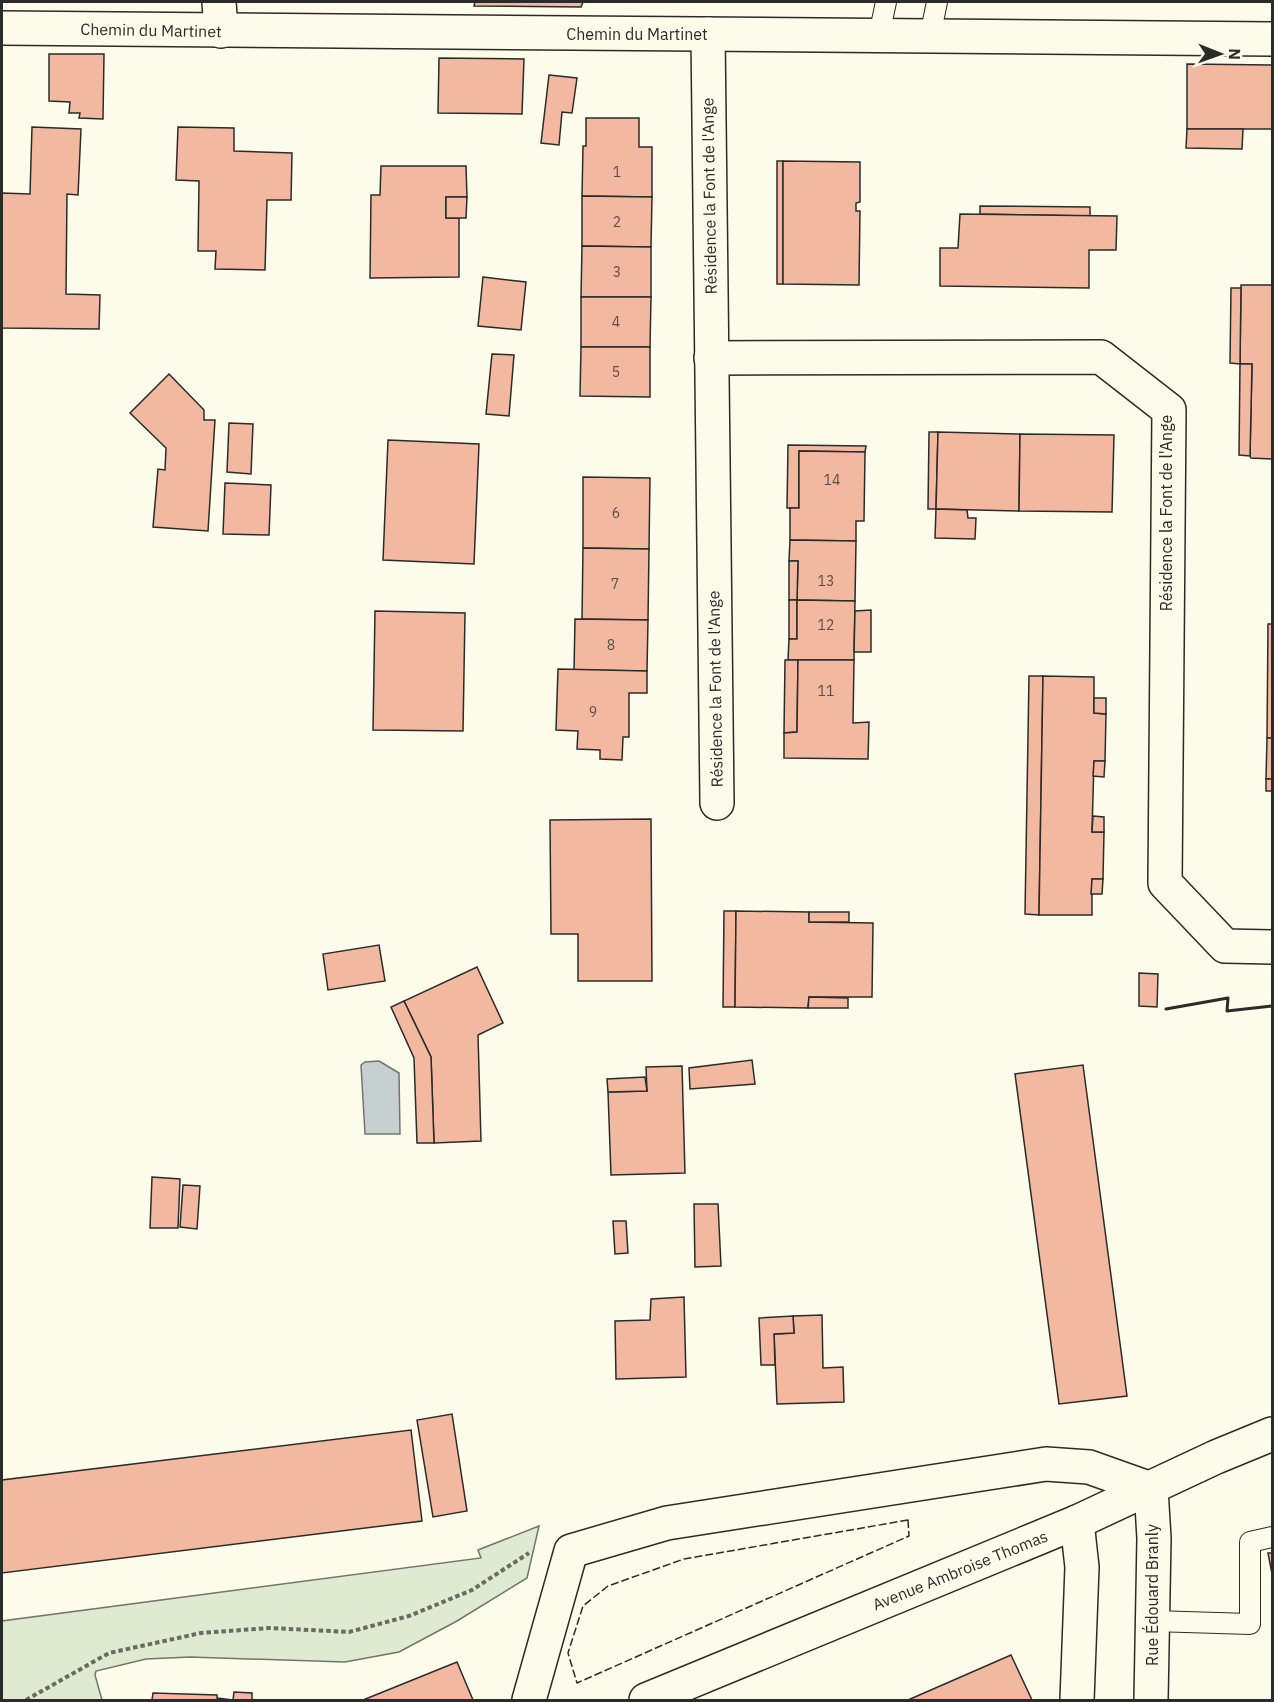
<svg xmlns="http://www.w3.org/2000/svg" width="1274" height="1702" font-family="'IBM Plex Sans',sans-serif">
	<style>
		.green { fill: #deebd1; stroke: #74746e; stroke-width: 1.5 }
		.water { fill: #c7d0d0; stroke: #74746e; stroke-width: 1.5 }
		.building { fill: #f2b8a0; stroke: #2b2b2b; stroke-width: 1.5 }
		.lines { fill: none; stroke-linecap: round; stroke-linejoin: round }
		.service-casing { stroke: #2b2b2b; stroke-width: 22 }
		.minor-casing { stroke: #2b2b2b; stroke-width: 36 }
		.tertiary-casing { stroke: #2b2b2b; stroke-width: 36 }
		.path { stroke: #6a6964; stroke-width: 4; stroke-dasharray: 4.5 3; stroke-linecap: butt }
		.service { stroke: #fdfbea; stroke-width: 20 }
		.minor { stroke: #fdfbea; stroke-width: 33 }
		.tertiary { stroke: #fdfbea; stroke-width: 33 }
		.fence { stroke: #2b2b2b; stroke-width: 1.5; stroke-dasharray: 8 3; stroke-linecap: butt }
		.wall { stroke: #2b2b2b; stroke-width: 3 }
		.labels { text-anchor: middle; stroke-width: 4.5; stroke-linejoin: round; paint-order: stroke }
		.number-label { font-size: 14px; fill: #5d4e48 }
		.street-label { font-size: 16px; fill: #2b2b2b; stroke: #fdfbea }
	</style>
	<rect width="100%" height="100%" fill="#fdfbea"/>
	<polygon class="green" points="539,1526 527,1578 457,1621 399,1652 345,1662 190,1657 146,1659 96,1671 95,1675 102,1700 2,1700 2,1621 481,1558 478,1550"/>
	<polygon class="water" points="379,1061 399,1073 400,1134 365,1134 361,1065 365,1062"/>
	<g class="building">
		<polygon points="475,2 583,2 581,7 474,6"/>
		<polygon points="49,54 104,54 103,119 79,118 80,113 69,113 70,102 49,101"/>
		<polygon points="439,58 524,59 522,114 438,113"/>
		<polygon points="1187,64 1272,65 1272,129 1187,129"/>
		<polygon points="549,75 577,78 572,113 562,112 559,145 541,143"/>
		<polygon points="586,118 639,118 639,147 652,147 652,197 582,196 583,146 586,146"/>
		<polygon points="32,127 81,129 78,195 67,194 66,294 100,295 99,329 2,328 2,193 30,194"/>
		<polygon points="178,127 234,128 234,151 292,153 291,200 267,200 265,270 215,269 216,251 198,251 199,181 176,180"/>
		<polygon points="1187,129 1243,129 1242,149 1186,148"/>
		<rect x="777" y="161" width="6" height="123"/>
		<polygon points="783,161 860,162 860,202 856,203 856,211 860,211 859,285 783,284"/>
		<polygon points="381,166 466,166 467,197 446,197 446,218 459,218 459,277 370,278 371,195 380,195"/>
		<polygon points="582,196 652,197 651,247 582,246"/>
		<polygon points="446,197 467,197 466,218 446,218"/>
		<polygon points="980,206 1090,207 1090,216 980,214"/>
		<polygon points="960,214 1117,216 1116,250 1089,250 1089,288 940,286 940,248 958,248"/>
		<polygon points="582,246 651,247 651,297 581,297"/>
		<polygon points="483,277 526,282 521,330 478,326"/>
		<polygon points="1241,285 1272,285 1272,459 1251,458 1250,456 1252,364 1240,364"/>
		<polygon points="1231,288 1241,288 1240,364 1230,363"/>
		<polygon points="581,297 651,297 650,347 581,347"/>
		<polygon points="581,347 650,347 650,397 580,396"/>
		<polygon points="492,354 514,355 509,416 486,414"/>
		<polygon points="1240,364 1252,364 1250,456 1239,455"/>
		<polygon points="169,374 204,410 204,420 215,420 208,531 153,527 158,469 165,470 166,448 130,413"/>
		<polygon points="229,423 253,424 251,474 227,472"/>
		<polygon points="929,432 938,432 936,509 928,509"/>
		<polygon points="938,432 1020,434 1019,511 936,509"/>
		<polygon points="1020,434 1114,435 1112,512 1019,511"/>
		<polygon points="388,440 479,444 474,564 383,560"/>
		<polygon points="788,445 866,446 865,452 799,451 799,508 787,508"/>
		<polygon points="799,451 865,452 864,521 856,521 856,541 790,540 790,508 799,508"/>
		<polygon points="583,477 650,478 649,549 583,548"/>
		<polygon points="225,483 271,485 269,535 223,534"/>
		<polygon points="936,509 967,510 968,518 976,518 975,539 935,538"/>
		<polygon points="790,540 856,541 855,601 797,600 798,561 789,561"/>
		<polygon points="583,548 649,549 648,620 582,619"/>
		<polygon points="789,561 798,561 797,600 789,600"/>
		<rect x="789" y="600" width="8" height="39"/>
		<polygon points="797,600 855,601 854,660 788,660 789,639 797,639"/>
		<polygon points="871,610 871,652 854,652 855,611"/>
		<polygon points="375,611 465,613 463,731 373,730"/>
		<polygon points="575,619 648,620 647,671 574,670"/>
		<polygon points="1268,624 1272,624 1272,738 1267,738"/>
		<polygon points="785,660 798,660 797,732 784,733"/>
		<polygon points="798,660 854,660 853,723 869,722 868,759 784,758 784,733 797,732"/>
		<polygon points="558,669 647,671 647,693 629,693 629,737 623,737 622,760 600,759 600,750 577,749 578,731 556,730"/>
		<polygon points="1029,676 1043,676 1039,915 1025,914"/>
		<polygon points="1043,676 1094,677 1094,713 1106,714 1105,761 1094,761 1092,832 1104,832 1103,879 1092,879 1092,915 1039,915"/>
		<polygon points="1094,698 1106,698 1106,714 1094,713"/>
		<polygon points="1267,738 1272,738 1272,779 1266,779"/>
		<polygon points="1094,761 1105,761 1104,777 1093,776"/>
		<rect x="1266" y="779" width="6" height="12"/>
		<polygon points="1093,816 1104,817 1104,832 1092,832"/>
		<polygon points="651,819 652,981 578,981 578,934 551,934 550,820"/>
		<polygon points="1092,879 1103,879 1102,894 1091,894"/>
		<polygon points="724,911 736,911 735,1007 723,1007"/>
		<polygon points="736,911 809,912 809,922 873,923 872,997 809,997 808,1008 735,1007"/>
		<rect x="809" y="912" width="40" height="10"/>
		<polygon points="379,945 385,981 328,990 323,954"/>
		<polygon points="477,967 503,1023 478,1035 481,1141 434,1143 431,1057 404,1001"/>
		<polygon points="1139,973 1158,974 1157,1007 1139,1006"/>
		<polygon points="809,997 848,998 848,1008 808,1008"/>
		<polygon points="404,1001 431,1057 434,1143 417,1143 414,1058 391,1007"/>
		<polygon points="752,1060 755,1084 690,1089 689,1068"/>
		<polygon points="1083,1065 1127,1396 1059,1404 1015,1074"/>
		<polygon points="682,1066 685,1173 611,1175 608,1092 647,1091 646,1067"/>
		<polygon points="645,1077 647,1091 608,1092 607,1079"/>
		<polygon points="152,1177 180,1179 178,1228 150,1228"/>
		<polygon points="183,1185 200,1186 197,1229 180,1227"/>
		<polygon points="694,1204 718,1204 721,1266 695,1267"/>
		<polygon points="613,1221 626,1221 628,1253 615,1254"/>
		<polygon points="684,1297 686,1377 616,1379 615,1321 650,1320 651,1299"/>
		<polygon points="822,1315 823,1368 843,1367 844,1402 777,1404 774,1334 794,1333 793,1316"/>
		<polygon points="793,1316 794,1333 774,1334 775,1365 761,1365 759,1318"/>
		<polygon points="452,1414 467,1511 433,1517 417,1420"/>
		<polygon points="411,1430 422,1521 2,1573 2,1480"/>
		<polygon points="1268,1553 1272,1553 1272,1574"/>
		<polygon points="1011,1655 1032,1700 908,1700"/>
		<polygon points="457,1662 473,1700 363,1700"/>
		<polygon points="234,1692 252,1693 252,1700 152,1700 153,1693 217,1695 217,1698 233,1700"/>
	</g>
	<g class="lines">
		<g class="service-casing">
			<g id="service">
				<polyline points="879,35 886,2"/>
				<polyline points="930,36 937,2"/>
				<polyline points="1153,1621 1250,1624 1250,1542 1272,1537"/>
			</g>
		</g>
		<g class="minor-casing">
			<g id="minor">
				<polyline points="219,2 221,31"/>
				<polyline points="2,28 1272,39"/>
				<polyline points="708,34 717,803"/>
				<polyline points="711,358 1101,357 1169,410 1165,883 1225,946 1272,947"/>
				<polyline points="529,1700 571,1551 667,1523 1046,1464 1089,1467 1151,1489 1154,1538 1151,1700"/>
				<polyline points="1077,1700 1082,1567 1077,1522"/>
			</g>
		</g>
		<g class="tertiary-casing">
			<polyline id="tertiary" points="646,1700 1077,1522 1216,1457 1272,1434"/>
		</g>
		<polyline class="path" points="26,1700 109,1653 201,1633 269,1628 349,1632 409,1616 472,1590 529,1553"/>
		<use href="#service" class="service"/>
		<use href="#minor" class="minor"/>
		<use href="#tertiary" class="tertiary"/>
		<polygon class="fence" points="908,1520 909,1536 577,1683 568,1653 583,1606 608,1586 684,1559"/>
		<polyline class="wall" points="1166,1009 1228,998 1227,1011 1272,1006"/>
	</g>
	<g class="labels">
		<g class="number-label">
			<text x="617" y="177">1</text>
			<text x="617" y="227">2</text>
			<text x="617" y="277">3</text>
			<text x="616" y="327">4</text>
			<text x="616" y="377">5</text>
			<text x="832" y="485">14</text>
			<text x="616" y="518">6</text>
			<text x="826" y="586">13</text>
			<text x="615" y="589">7</text>
			<text x="826" y="630">12</text>
			<text x="611" y="650">8</text>
			<text x="826" y="696">11</text>
			<text x="593" y="717">9</text>
		</g>
		<g class="street-label">
			<text transform="translate(151 30) rotate(1)" y="6">Chemin du Martinet</text>
			<text x="637" y="40">Chemin du Martinet</text>
			<text transform="translate(709 196) rotate(-91)" y="6">Résidence la Font de l'Ange</text>
			<text transform="translate(1166 513) rotate(-90)" y="6">Résidence la Font de l'Ange</text>
			<text transform="translate(715 689) rotate(-91)" y="6">Résidence la Font de l'Ange</text>
			<text transform="translate(960 1570) rotate(-22)" y="6">Avenue Ambroise Thomas</text>
			<text transform="translate(1152 1595) rotate(-90)" y="6">Rue Édouard Branly</text>
		</g>
	</g>
	<rect width="1274" height="1702" fill="none" stroke="#2b2b2b" stroke-width="6"/>
	<g transform="translate(1220 54) rotate(91)" stroke="#fdfbea" stroke-width="4.5" paint-order="stroke">
	<path d="M0-4.5L10 22L0 15L-10 22Z" fill="#2b2b2b"/>
	<text y="-9" font-size="16" font-weight="bold" text-anchor="middle" fill="#2b2b2b">N</text>
	</g>
</svg>
